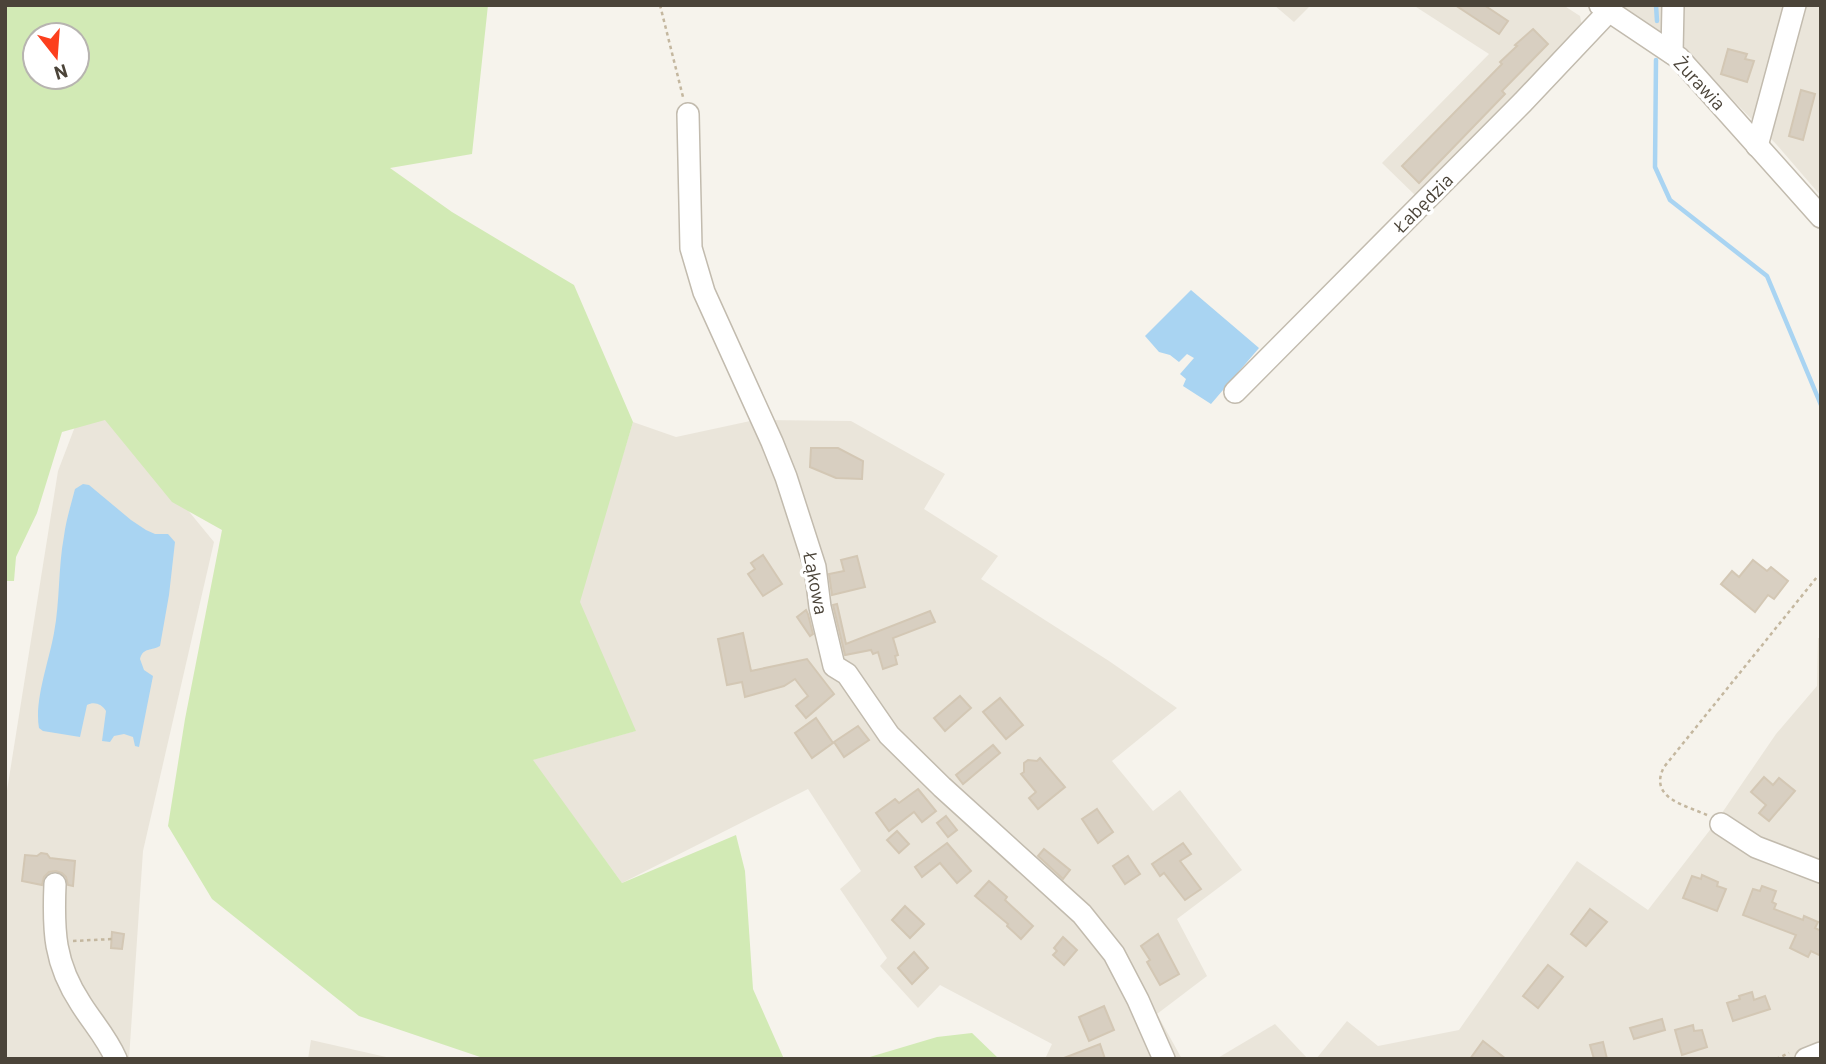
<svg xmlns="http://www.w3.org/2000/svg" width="1826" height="1064" font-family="Barlow,sans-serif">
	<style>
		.residential { fill: #eae5da }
		.green { fill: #d2eab5; fill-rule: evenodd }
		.water { fill: #a9d4f2 }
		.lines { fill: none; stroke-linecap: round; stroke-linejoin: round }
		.stream { stroke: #a9d4f2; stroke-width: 4.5 }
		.building { fill: #d8cfc1; stroke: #d3c7b4; stroke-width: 2 }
		.minor-casing { stroke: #c2bbae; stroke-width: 24 }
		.path { stroke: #c4b79f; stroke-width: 2.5; stroke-dasharray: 3.5 3.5; stroke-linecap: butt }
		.minor { stroke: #fff; stroke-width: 21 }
		.labels { text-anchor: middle; stroke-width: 7; stroke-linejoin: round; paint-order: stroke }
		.street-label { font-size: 19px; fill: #4b4439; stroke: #fff }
	</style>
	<rect width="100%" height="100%" fill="#f6f3ec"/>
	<g class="residential">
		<polygon points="1274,5 1311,5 1294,22"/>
		<polygon points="1413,5 1563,5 1580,16 1583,31 1418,198 1382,163 1489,54"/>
		<polygon points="1619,5 1821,5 1821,196 1776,144 1678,44"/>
		<polygon points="89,390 214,542 143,851 129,1059 5,1059 5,803 58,471"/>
		<polygon points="755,420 851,421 945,474 924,509 998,556 981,579 1109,661 1177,708 1112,761 1153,811 1180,790 1242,870 1177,919 1207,976 1157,1014 1182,1059 1045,1059 1052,1044 940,985 918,1008 880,966 887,958 840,889 861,871 808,789 622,883 532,760 635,731 578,601 633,422 676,437"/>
		<polygon points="1818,638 1821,638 1821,1059 1316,1059 1347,1021 1378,1046 1459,1030 1577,861 1648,910 1713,826 1776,734 1817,686"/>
		<polygon points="1275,1024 1308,1059 1216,1059"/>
		<polygon points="311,1040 395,1059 308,1059"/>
	</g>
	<g class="green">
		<path d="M 5,5 L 488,5 L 472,154 L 390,168 L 452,212 L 574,285 L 633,422 L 580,602 L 636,731 L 533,760 L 622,883 L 736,835 L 745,871 L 753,989 L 784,1059 L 486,1059 L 359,1016 L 212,899 L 168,826 L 185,719 L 222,530 L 172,502 L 105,420 L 62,432 L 37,513 L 16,557 L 14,581 L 5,581 ZM 35,35 L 77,35 L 77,77 L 35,77 Z"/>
		<polygon points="972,1033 999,1059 863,1059 937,1037"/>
	</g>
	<g class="water">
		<polygon points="1191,290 1259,348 1211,404 1183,386 1186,379 1180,374 1194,358 1187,354 1179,362 1170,355 1159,352 1145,336"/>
		<path d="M 83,484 L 89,485 L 131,520 L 146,530 L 155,534 L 168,534 L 175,542 L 169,595 L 160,646 C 152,651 143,647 140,659 L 144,670 L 153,676 L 139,747 L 135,746 L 133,737 L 124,734 L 114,736 L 110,742 L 102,741 L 106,711 C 102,704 94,701 87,705 L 80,737 L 43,731 L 39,728 C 34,701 49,661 54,633 C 60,601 58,568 64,536 C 66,520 71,505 75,489 Z"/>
	</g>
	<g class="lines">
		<g class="stream">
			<polyline points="1656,5 1657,21"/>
			<polyline points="1656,60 1655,167 1670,200 1767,276 1821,405"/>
		</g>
	</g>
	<g class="building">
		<polygon points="1455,5 1484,5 1508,21 1499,34"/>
		<polygon points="1533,29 1548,44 1502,91 1505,94 1419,183 1402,166 1502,64 1500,62 1517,46 1515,45"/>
		<polygon points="1728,49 1747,54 1745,59 1754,61 1747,82 1721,74"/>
		<polygon points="1801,90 1815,94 1803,140 1789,136"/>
		<polygon points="811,448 838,448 863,461 862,479 836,478 810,467"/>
		<polygon points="763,555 782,584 763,596 748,574 755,569 751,563"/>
		<polygon points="857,556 865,587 832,595 829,574 844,571 841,560"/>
		<polygon points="1753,560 1767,571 1771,567 1788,581 1774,599 1768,595 1755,612 1721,584 1732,571 1739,577"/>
		<polygon points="837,604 846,644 930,611 935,622 893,638 898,655 895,656 897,664 883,669 878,652 873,654 871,650 845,655 833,605"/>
		<polygon points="806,610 808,614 813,634 810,636 797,617"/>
		<polygon points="743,633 751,671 807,659 834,694 806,718 796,706 808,696 795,679 784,686 745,697 742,682 727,685 718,639"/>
		<polygon points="960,696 971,708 945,731 934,718"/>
		<polygon points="1000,698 1023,725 1006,739 983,712"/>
		<polygon points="816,718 833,743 812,758 795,733"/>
		<polygon points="858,726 869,740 844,757 834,742"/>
		<polygon points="993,745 1000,753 963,784 956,775"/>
		<polygon points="1040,758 1065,787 1038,809 1029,798 1036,792 1021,774 1024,772 1024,763 1028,760 1037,761"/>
		<polygon points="1764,777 1773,785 1779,778 1795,791 1769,821 1759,813 1766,805 1751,792"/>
		<polygon points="918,789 936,811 922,822 914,812 889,831 876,813 895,799 899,803"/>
		<polygon points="1097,809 1113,832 1098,843 1082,819"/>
		<polygon points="946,816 957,830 948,837 937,823"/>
		<polygon points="897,831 909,844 899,853 887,840"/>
		<polygon points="947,843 971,871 957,883 940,863 922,877 915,867"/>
		<polygon points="1183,843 1191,854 1180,861 1201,889 1185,900 1164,873 1160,876 1152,864"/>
		<polygon points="1044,849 1070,870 1063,879 1038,856"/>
		<polygon points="41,853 47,854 50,858 75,861 73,886 68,885 66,877 62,873 56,871 49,872 44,877 42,885 22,881 25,855 37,856"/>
		<polygon points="1128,856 1140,874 1125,884 1113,866"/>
		<polygon points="1702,875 1718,882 1717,886 1726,889 1717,911 1683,898 1692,876 1701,879"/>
		<polygon points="989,881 1007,897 1005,900 1033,926 1021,939 1007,926 1008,924 975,896"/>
		<polygon points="1762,886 1776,891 1772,902 1776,904 1774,909 1803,920 1804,916 1818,922 1815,928 1821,931 1821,956 1811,951 1808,957 1790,948 1796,935 1743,915 1753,889 1760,891"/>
		<polygon points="905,906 924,924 910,938 892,920"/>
		<polygon points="1590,909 1607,922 1586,946 1571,934"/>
		<polygon points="112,932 124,934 122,949 111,948"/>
		<polygon points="1158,934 1179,974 1160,985 1147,962 1150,960 1141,946"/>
		<polygon points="1063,937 1077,950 1064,965 1053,955 1057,951 1054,948"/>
		<polygon points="914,952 928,968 912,984 898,968"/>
		<polygon points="1548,965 1563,977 1538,1008 1523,996"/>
		<polygon points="1752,992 1754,1000 1765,996 1770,1009 1733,1021 1727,1003 1740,999 1739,996"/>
		<polygon points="1104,1006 1114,1030 1089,1041 1079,1017"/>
		<polygon points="1662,1019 1665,1030 1634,1039 1630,1028"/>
		<polygon points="1693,1025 1694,1031 1702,1030 1707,1047 1682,1055 1675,1030"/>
		<polygon points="1483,1041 1506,1059 1470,1059"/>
		<polygon points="1603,1042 1607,1059 1594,1059 1590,1045"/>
		<polygon points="1100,1044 1105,1059 1064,1059 1064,1058"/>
	</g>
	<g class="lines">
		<g class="minor-casing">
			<g id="minor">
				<polyline points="1600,5 1679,58 1821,217"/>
				<polyline points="1672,53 1673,5"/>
				<polyline points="688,114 691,248 704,292 772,442 786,477 815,567 820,607 834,666 847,674 889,735 942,787 1082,914 1114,954 1138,1000 1164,1059"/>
				<polyline points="1757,146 1795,5"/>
				<polyline points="1235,392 1523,102 1609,11"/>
				<polyline points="1721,824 1756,847 1821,872"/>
				<path d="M 55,884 C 53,931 54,963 81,1004 C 93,1023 107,1038 116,1059"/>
				<polyline points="1806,1059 1821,1053"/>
			</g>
		</g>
		<g class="path">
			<polyline points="660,5 683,97"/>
			<path d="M 1707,815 C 1685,805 1648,798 1664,767 L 1817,577"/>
			<polyline points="73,941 112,939"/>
			<polyline points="1776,1059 1789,1053"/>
		</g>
		<use href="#minor" class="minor"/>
	</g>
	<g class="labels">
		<g class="street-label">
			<text transform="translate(1700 83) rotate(47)" y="7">Żurawia</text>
			<text transform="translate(1423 203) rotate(-45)" y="7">Łabędzia</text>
			<text transform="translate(816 583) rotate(79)" y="7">Łąkowa</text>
		</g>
	</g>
	<rect width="1826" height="1064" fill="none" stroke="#4b4439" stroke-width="14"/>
	<g transform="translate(56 56) rotate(163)"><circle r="33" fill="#ffffff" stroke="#b7b4b0" stroke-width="2"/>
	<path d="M0-5L12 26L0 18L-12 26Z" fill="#fc3f1d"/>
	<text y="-10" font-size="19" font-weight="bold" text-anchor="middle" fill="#4b4439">N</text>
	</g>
</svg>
